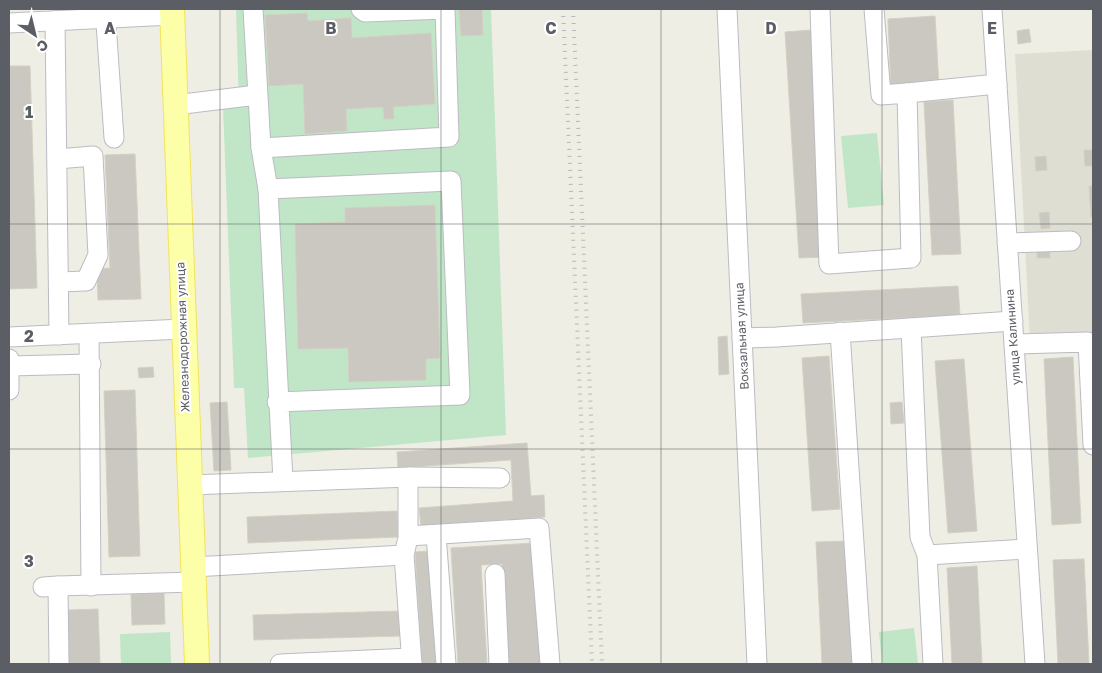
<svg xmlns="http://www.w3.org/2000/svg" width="1102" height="673" font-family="'Golos Text',sans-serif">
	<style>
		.education { fill: #dfded2 }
		.green { fill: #c0e6c7 }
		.building { fill: #cac8c1; stroke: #d3d1c2 }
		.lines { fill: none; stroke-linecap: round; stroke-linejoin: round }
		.minor-casing { stroke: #bbbcc3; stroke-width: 21 }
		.major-casing { stroke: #f2e35a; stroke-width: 26 }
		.minor { stroke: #fff; stroke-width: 19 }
		.major { stroke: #fdffa8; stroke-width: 24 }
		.rail { stroke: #b7b7b8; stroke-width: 4; stroke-dasharray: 1 6; stroke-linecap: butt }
		.grid { fill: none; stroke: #5c5e65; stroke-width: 1; stroke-opacity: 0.55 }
		.labels { text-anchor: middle; stroke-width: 4; stroke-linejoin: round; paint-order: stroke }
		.street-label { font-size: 12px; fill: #5c5e65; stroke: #fff }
		.grid-label { font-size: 16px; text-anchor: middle; font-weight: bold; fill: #5c5e65; stroke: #fff; stroke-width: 4; stroke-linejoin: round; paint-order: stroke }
	</style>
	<rect width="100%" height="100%" fill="#efeee4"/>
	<polygon class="education" points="1093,50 1093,337 1030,340 1015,54"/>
	<g class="green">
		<polygon points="236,9 491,9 506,435 248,458 244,388 234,388 223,107 239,106"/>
		<polygon points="877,133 884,205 848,208 841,136"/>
		<polygon points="914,628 918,664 882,664 879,632"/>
		<polygon points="170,632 171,664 121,664 120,634"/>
	</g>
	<g class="building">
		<polygon points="459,9 482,9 483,35 461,36"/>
		<polygon points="307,13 308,21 351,18 352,38 431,33 435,104 393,107 394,119 384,119 383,107 346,109 347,131 305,134 303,84 269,86 265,15"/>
		<polygon points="935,16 939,86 891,89 888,19"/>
		<polygon points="1029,29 1031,42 1018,44 1017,31"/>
		<polygon points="811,30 825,257 799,258 785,32"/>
		<polygon points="9,66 30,66 37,288 9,289"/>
		<polygon points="953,100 961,254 932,255 924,102"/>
		<polygon points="1084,150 1093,150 1093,166 1085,166"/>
		<polygon points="135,154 141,299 98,300 97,269 110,268 105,155"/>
		<polygon points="1046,156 1047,170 1036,171 1035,157"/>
		<polygon points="1089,186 1093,186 1093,217 1091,217"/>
		<polygon points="435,205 440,358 426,359 426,380 349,382 348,348 298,349 295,224 345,222 345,208"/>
		<polygon points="1049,212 1050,228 1041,229 1039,213"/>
		<rect x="1037" y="249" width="13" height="9"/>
		<polygon points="958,286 960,315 803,323 801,294"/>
		<polygon points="727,336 729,374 719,375 718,337"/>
		<polygon points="829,356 840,509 812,511 802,358"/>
		<polygon points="1073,357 1081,523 1052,525 1044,359"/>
		<polygon points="964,359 977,531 948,533 935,361"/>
		<polygon points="153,367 154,377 139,378 138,368"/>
		<polygon points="135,390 140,556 109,557 104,391"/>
		<polygon points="227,402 231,470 214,471 210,403"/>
		<polygon points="902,402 904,423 891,424 890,403"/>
		<polygon points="527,443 531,496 544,495 545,517 421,526 419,508 513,501 511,460 398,468 397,452"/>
		<polygon points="397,511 398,537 248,543 247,517"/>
		<polygon points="848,541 854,664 822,664 816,542"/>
		<polygon points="533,543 541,664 509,664 502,564 481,565 487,664 458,664 451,548"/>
		<polygon points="431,551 438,664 422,664 415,552"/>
		<polygon points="1084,559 1089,664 1058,664 1053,560"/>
		<polygon points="977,566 982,664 952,664 947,568"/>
		<polygon points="164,593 165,624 132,625 131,594"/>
		<polygon points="98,609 100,664 69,664 67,610"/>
		<polygon points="401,611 401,636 254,640 253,615"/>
	</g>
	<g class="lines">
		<g class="minor-casing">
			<g id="minor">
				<polyline points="105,9 114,138"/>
				<polyline points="253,9 261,148 449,137 445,9 365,12 361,9"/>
				<polyline points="727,9 757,664"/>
				<polyline points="820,9 829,264 911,258 907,93 881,95 874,9"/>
				<polyline points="992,9 1035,664"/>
				<polyline points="55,21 59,335"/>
				<polyline points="9,23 172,15"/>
				<polyline points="907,93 997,84"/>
				<polyline points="175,105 257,95"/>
				<polyline points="261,148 268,189"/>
				<polyline points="57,159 93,156 98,255 86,281 59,282"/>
				<polyline points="1007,243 1071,241"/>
				<polyline points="911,328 920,537 927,555 933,664"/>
				<polyline points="840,332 862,664"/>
				<polyline points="89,334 91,586"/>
				<polyline points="9,337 183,329"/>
				<polyline points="742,338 777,337 1013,321"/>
				<polyline points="1014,344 1088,342 1093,445"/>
				<polyline points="9,359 9,390"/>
				<polyline points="9,366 91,364"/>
				<polyline points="277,402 460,395 451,181 268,189 283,481"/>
				<polyline points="500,478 410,477 408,485 408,536 539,528 550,664"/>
				<polyline points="190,485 410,477"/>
				<polyline points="436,535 446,664"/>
				<polyline points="407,542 404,555 412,664"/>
				<polyline points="927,555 1027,549"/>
				<polyline points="193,567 404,555"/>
				<polyline points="495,574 499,664"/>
				<polyline points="58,586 194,582"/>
				<polyline points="43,587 58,586 59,664"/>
				<polyline points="280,664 411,658"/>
			</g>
		</g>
		<g class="major-casing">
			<polyline id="major" points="172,9 197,664"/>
		</g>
		<use href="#minor" class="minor"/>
		<use href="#major" class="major"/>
		<g class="rail">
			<polyline points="563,9 592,664"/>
			<polyline points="573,9 602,664"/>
		</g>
	</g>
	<path class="grid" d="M 220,9 L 220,664M 441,9 L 441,664M 661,9 L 661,664M 882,9 L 882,664M 9,224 L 1093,224M 9,449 L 1093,449"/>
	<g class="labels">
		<g class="street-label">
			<text transform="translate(742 336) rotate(-93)" y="4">Вокзальная улица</text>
			<text transform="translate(183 337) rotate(-92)" y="4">Железнодорожная улица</text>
			<text transform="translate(1013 337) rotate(-94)" y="4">улица Калинина</text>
		</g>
	</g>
	<g class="grid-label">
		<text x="110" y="34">A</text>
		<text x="331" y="34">B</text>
		<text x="551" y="34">C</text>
		<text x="771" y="34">D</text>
		<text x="992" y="34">E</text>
		<text x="29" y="118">1</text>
		<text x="29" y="342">2</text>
		<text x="29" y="567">3</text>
	</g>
	<rect width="1102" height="673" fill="none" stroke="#5c5e65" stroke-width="20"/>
	<g transform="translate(35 35) rotate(145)" stroke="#ffffff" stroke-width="4" paint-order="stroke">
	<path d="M0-4L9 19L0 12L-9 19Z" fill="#5c5e65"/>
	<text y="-8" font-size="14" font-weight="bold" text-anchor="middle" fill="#5c5e65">С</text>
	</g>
</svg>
